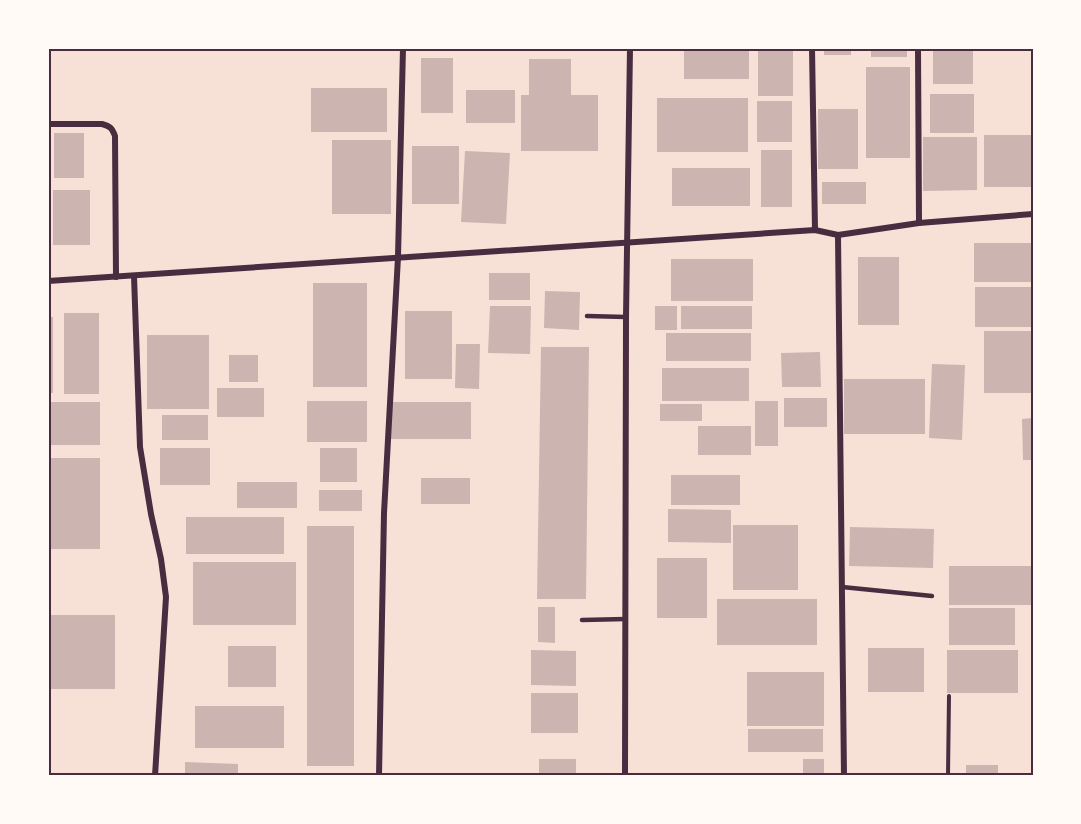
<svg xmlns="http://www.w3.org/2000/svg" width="1081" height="824" font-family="'Work Sans',sans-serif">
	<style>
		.building { fill: #ccb4b1 }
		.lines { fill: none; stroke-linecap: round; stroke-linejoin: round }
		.path { stroke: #4a2c40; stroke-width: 4 }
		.service { stroke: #4a2c40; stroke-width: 4.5 }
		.minor { stroke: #4a2c40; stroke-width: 6 }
		.neatline { fill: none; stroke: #4a2c40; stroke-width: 2 }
	</style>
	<rect width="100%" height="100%" fill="#f7e1d7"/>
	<g class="building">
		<rect x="684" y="48" width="65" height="31"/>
		<rect x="758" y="48" width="35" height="48"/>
		<rect x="824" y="48" width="27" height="7"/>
		<rect x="871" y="48" width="36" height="9"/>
		<rect x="933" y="48" width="40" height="36"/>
		<rect x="421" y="58" width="32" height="55"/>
		<polygon points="529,59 571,59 571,95 598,95 598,151 521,151 521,95 529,95"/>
		<rect x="866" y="67" width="44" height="91"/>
		<rect x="311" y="88" width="76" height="44"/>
		<rect x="466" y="90" width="49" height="33"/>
		<rect x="930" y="94" width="44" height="39"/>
		<rect x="657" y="98" width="91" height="54"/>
		<rect x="757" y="101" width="35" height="41"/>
		<rect x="818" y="109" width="40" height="60"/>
		<rect x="54" y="133" width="30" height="45"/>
		<rect x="984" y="135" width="49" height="52"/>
		<polygon points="923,137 977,137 977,190 923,191"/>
		<rect x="332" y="140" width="59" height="74"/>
		<rect x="412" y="146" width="47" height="58"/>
		<rect x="761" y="150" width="31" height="57"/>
		<polygon points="465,151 510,153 506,224 461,222"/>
		<rect x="672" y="168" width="78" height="38"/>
		<rect x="822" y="182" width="44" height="22"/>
		<rect x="53" y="190" width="37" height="55"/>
		<rect x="974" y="243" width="59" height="39"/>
		<rect x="858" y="257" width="41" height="68"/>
		<rect x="671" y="259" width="82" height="42"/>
		<rect x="489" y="273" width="41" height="27"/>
		<rect x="313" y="283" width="54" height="104"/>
		<rect x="975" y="287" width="58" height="40"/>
		<polygon points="545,291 580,292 579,330 544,328"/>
		<polygon points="490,306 531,306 530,354 488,353"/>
		<rect x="655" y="306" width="22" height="24"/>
		<rect x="681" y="306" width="71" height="23"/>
		<rect x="405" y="311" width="47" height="68"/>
		<rect x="64" y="313" width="35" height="81"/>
		<rect x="48" y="317" width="5" height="76"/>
		<rect x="984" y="331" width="47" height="62"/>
		<rect x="666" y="333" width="85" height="28"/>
		<rect x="147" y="335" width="62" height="74"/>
		<polygon points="456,344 480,344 479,389 455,388"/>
		<polygon points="541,347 589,347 586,599 537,599"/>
		<polygon points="820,352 821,387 782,387 781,353"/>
		<rect x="229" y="355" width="29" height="27"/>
		<polygon points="932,364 965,365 962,440 929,438"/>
		<rect x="662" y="368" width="87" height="33"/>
		<rect x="844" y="379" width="81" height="55"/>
		<rect x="217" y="388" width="47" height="29"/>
		<rect x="784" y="398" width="43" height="29"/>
		<rect x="307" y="401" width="60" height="41"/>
		<rect x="755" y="401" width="23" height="45"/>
		<rect x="48" y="402" width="52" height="43"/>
		<rect x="391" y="402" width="80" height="37"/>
		<rect x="660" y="404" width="42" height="17"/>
		<rect x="162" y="415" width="46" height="25"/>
		<polygon points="1033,418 1033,460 1023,460 1022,419"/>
		<rect x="698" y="426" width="53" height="29"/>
		<rect x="160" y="448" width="50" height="37"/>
		<rect x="320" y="448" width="37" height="34"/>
		<rect x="48" y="458" width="52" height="91"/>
		<rect x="671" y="475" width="69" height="30"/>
		<rect x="421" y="478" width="49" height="26"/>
		<rect x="237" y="482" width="60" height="26"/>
		<rect x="319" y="490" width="43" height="21"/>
		<polygon points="668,509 731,510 731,543 668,542"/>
		<rect x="186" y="517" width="98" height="37"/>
		<rect x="733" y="525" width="65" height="65"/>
		<rect x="307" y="526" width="47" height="240"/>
		<polygon points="850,527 934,529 933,568 849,566"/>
		<rect x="657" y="558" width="50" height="60"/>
		<rect x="193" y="562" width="103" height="63"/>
		<rect x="949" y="566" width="84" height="39"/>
		<rect x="717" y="599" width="100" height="46"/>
		<polygon points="538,607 555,607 555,643 538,642"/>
		<rect x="949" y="608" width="66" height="37"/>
		<rect x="48" y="615" width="67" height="74"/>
		<rect x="228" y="646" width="48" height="41"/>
		<rect x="868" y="648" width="56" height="44"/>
		<polygon points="531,650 576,651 576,686 531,685"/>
		<rect x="947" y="650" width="71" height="43"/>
		<rect x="747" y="672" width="77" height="54"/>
		<rect x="531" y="693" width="47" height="40"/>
		<rect x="195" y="706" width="89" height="42"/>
		<rect x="748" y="729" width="75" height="23"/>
		<rect x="539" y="759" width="37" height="17"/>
		<rect x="803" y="759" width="21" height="17"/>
		<polygon points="185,762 238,764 238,776 185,776"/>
		<rect x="966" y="765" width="32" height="11"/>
	</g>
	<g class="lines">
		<polyline class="path" points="948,776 949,696"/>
		<g class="service">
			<polyline points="587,316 626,317"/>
			<polyline points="842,587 932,596"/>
			<polyline points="582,620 626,619"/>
		</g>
		<g class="minor">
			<polyline points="812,48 815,230"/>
			<polyline points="918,48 919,223"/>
			<path d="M 48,124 L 102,124 C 110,126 112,128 115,136 L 116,277"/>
			<polyline points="838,235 844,776"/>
			<polyline points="134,276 140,447 151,514 161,559 166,597 155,776"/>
			<polyline points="48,281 815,230 838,235 919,223 1033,214"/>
			<polyline points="379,776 384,513 398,257 403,48"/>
			<polyline points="625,776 626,317 630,48"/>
		</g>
	</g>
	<rect width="1081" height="824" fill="none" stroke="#fffaf5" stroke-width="99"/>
	<rect x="50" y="50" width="982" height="724" class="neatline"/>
</svg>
